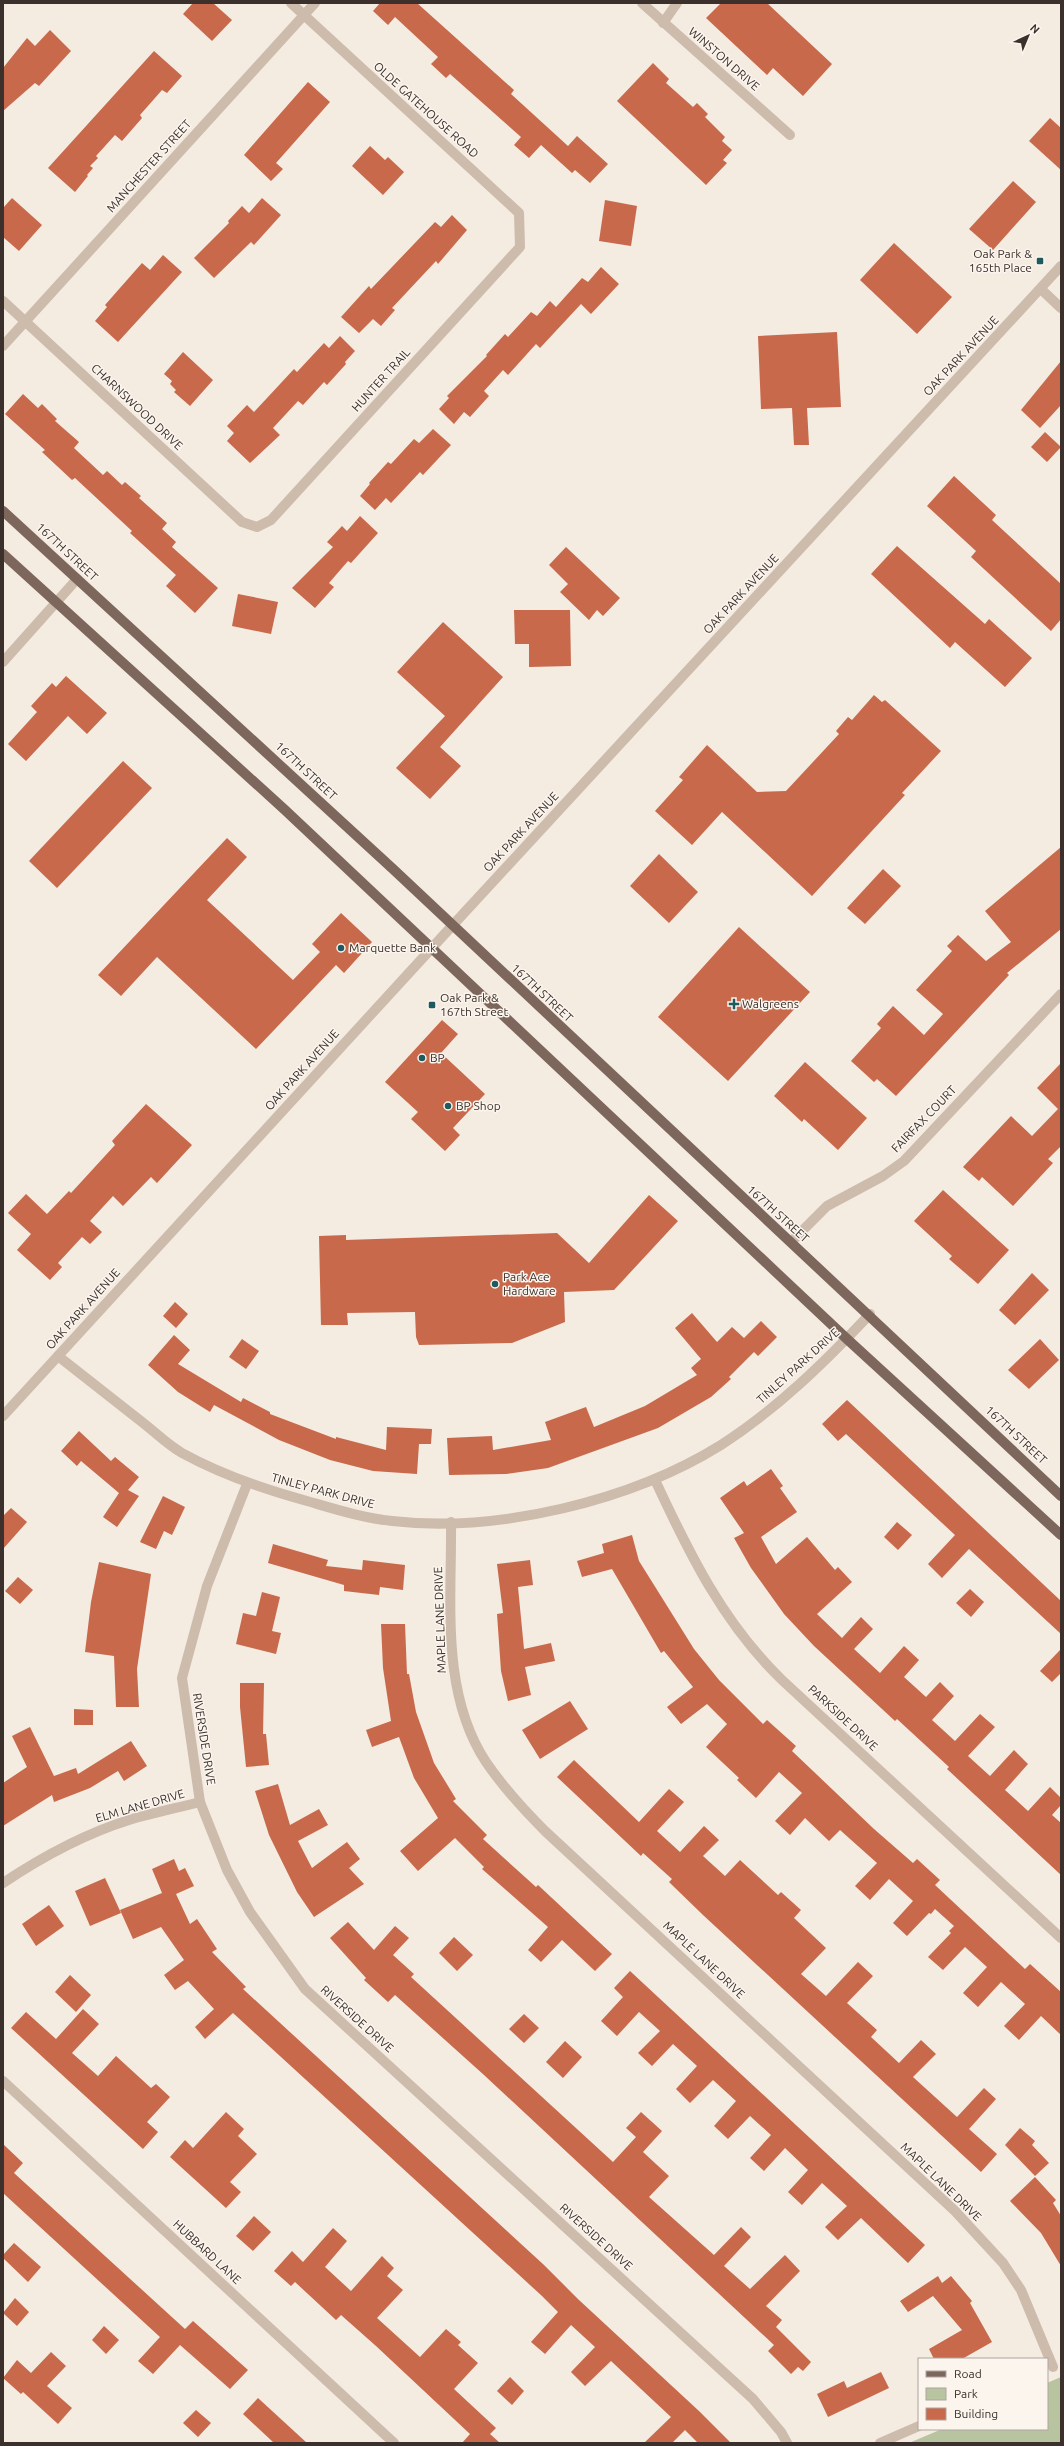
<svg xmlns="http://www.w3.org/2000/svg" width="1064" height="2446" font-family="Ubuntu,sans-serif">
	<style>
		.green { fill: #b8c4a0 }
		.building { fill: #c8694b }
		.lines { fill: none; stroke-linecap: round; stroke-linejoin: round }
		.minor { stroke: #cdbbac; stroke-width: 10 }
		.major { stroke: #7d675c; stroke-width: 10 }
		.poi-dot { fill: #1f5a5e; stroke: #fbf5ee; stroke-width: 1.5 }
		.labels { text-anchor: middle; stroke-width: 3; stroke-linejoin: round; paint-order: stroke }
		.street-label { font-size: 12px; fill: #3b302b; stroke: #fbf5ee }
		.poi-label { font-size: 12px; fill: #3b302b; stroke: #fbf5ee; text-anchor: start }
	</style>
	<rect width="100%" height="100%" fill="#f4ebe1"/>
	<polygon class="green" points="1061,2377 1061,2443 909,2443 942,2429 1047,2429 1047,2383"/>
	<g class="building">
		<polygon points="193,3 213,3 232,20 212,41 183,14"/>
		<polygon points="380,3 417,3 514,90 511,94 568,146 577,136 608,164 590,183 575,170 572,173 541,145 529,158 514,145 521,137 450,74 446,78 431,64 438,57 395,17 388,25 373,11"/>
		<polygon points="721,3 767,3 832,64 803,96 773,68 767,75 706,18"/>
		<polygon points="50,30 71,51 39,86 35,83 3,111 3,68 27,38 35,46"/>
		<polygon points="154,51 182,76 167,93 162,90 140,115 142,118 122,141 115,135 96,156 98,158 90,166 93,168 87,175 88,176 75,192 48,168"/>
		<polygon points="653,63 669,79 666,83 693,107 697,103 708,114 705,117 725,137 722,141 732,150 723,160 727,163 706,185 617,101"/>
		<polygon points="308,82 330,102 276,163 283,169 271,181 244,155"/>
		<polygon points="1050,118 1061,128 1061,170 1029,141"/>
		<polygon points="370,146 385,160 388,157 404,172 383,195 352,166"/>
		<polygon points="1013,181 1036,202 993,250 969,229"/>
		<polygon points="12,198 42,225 19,251 3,237 3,208"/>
		<polygon points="262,198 281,215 254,245 251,242 214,278 194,258 229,223 228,221 242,206 249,213"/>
		<polygon points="605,200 637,206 631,246 599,241"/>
		<polygon points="452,215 467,230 438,264 436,261 392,308 395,310 381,326 373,319 359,333 341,317 369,286 371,289 435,222 441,227"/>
		<polygon points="894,243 952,297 917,334 860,280"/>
		<polygon points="163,255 182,272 118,342 95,321 107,307 105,305 142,263 150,270"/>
		<polygon points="601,267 619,284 591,314 581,304 540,348 536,344 508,375 503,370 484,391 489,396 470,417 464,412 454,424 439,409 449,398 447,396 487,356 486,355 505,334 508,337 531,312 537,316 550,301 556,307 582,278 588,282"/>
		<polygon points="837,332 841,407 807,408 809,445 794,445 792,408 761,409 758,336"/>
		<polygon points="340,336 355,351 345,362 346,364 327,385 324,382 303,405 298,401 273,428 280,435 250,463 227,441 234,433 227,426 247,405 254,412 294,369 297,372 324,343 329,348"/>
		<polygon points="183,352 213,380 190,406 174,392 176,390 170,384 172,381 164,374"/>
		<polygon points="1061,361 1061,405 1040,428 1021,410"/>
		<polygon points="23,394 38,408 42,404 57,419 55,421 79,442 74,448 103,475 107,471 122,485 125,482 141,496 139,498 167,523 162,529 176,542 172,547 218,588 195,613 166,586 176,575 130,533 132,531 75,478 72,480 42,452 45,450 5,414"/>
		<polygon points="433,429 451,445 423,475 420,472 391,503 386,498 375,510 360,496 370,484 369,483 388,462 391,464 414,439 419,443"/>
		<polygon points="1045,432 1061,447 1047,462 1031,447"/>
		<polygon points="954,476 996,515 992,520 1061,584 1061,619 1051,631 971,557 976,551 927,506"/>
		<polygon points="360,516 378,533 351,563 348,561 329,583 334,587 315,608 292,588 333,547 327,542 342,526 347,531"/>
		<polygon points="897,546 985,624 989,619 1032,658 1005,687 955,642 950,648 871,574"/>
		<polygon points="566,547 620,598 603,616 597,610 589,620 560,592 568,584 549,565"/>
		<polygon points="238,594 278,602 271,634 232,626"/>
		<polygon points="514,610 570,610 571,666 529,667 529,644 515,644"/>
		<polygon points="443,622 503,677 440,747 461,766 430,799 396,768 445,716 397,672"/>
		<polygon points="66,676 107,713 87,734 68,716 26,761 8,744 37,712 31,706 52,683 56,687"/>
		<polygon points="874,695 882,702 885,700 941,751 902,793 905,795 812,896 722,812 692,845 655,811 683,780 679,777 707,745 757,792 786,791 839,734 836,731 848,717 852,720"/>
		<polygon points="123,761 152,788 57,888 29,861"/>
		<polygon points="227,838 247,857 207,900 293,980 320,952 312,944 341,913 372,942 344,973 336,965 256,1049 157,957 121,996 98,975"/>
		<polygon points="1061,847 1061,929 1007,973 1009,975 896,1096 877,1079 874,1082 851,1061 881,1028 877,1024 893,1006 924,1035 943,1014 916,990 952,951 947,946 958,935 986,961 1011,942 985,911"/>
		<polygon points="659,854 698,892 669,923 630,886"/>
		<polygon points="883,869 901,886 865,924 847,908"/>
		<polygon points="739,927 810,992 728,1081 658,1017"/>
		<polygon points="442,1020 458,1034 441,1053 485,1094 453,1128 460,1135 445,1151 411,1119 418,1112 385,1082"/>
		<polygon points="805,1062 867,1118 838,1150 804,1119 802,1122 774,1096"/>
		<polygon points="1061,1063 1061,1146 1048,1159 1053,1163 1013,1206 982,1177 979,1181 963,1167 1011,1116 1032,1136 1058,1109 1037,1088"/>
		<polygon points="146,1104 192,1145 157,1183 151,1177 123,1206 113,1196 90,1221 102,1232 90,1244 82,1237 58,1263 62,1267 50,1280 17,1250 31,1234 8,1213 26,1194 47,1214 69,1191 71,1193 115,1145 112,1141"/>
		<polygon points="943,1190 1009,1250 978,1284 949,1259 952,1256 914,1221"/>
		<polygon points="649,1195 678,1221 614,1290 564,1292 565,1322 512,1343 419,1345 416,1337 415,1312 347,1313 348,1325 321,1325 319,1236 346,1235 346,1240 557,1233 589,1263"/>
		<polygon points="1032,1273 1049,1290 1015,1325 999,1310"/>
		<polygon points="175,1302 188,1314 176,1328 163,1316"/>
		<polygon points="692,1313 717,1342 732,1327 744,1338 761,1321 777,1337 758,1356 754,1352 729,1377 731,1379 711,1397 658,1428 548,1468 506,1474 449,1475 447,1438 492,1436 493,1450 551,1440 545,1422 586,1407 594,1427 645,1406 697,1375 691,1368 701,1359 675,1328"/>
		<polygon points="174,1335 190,1350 178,1364 241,1402 243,1398 270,1412 270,1414 336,1439 336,1437 386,1450 387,1427 432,1429 431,1444 419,1444 417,1474 373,1471 330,1460 279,1440 214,1405 210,1412 178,1392 148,1365"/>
		<polygon points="242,1339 259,1351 246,1369 229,1357"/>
		<polygon points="1040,1339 1059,1360 1029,1389 1008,1370"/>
		<polygon points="847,1400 1061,1601 1061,1634 969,1549 942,1578 928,1564 955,1535 846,1434 838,1441 822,1424"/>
		<polygon points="79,1431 111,1461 115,1457 139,1477 128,1490 139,1496 117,1527 103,1517 119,1493 81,1461 77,1466 61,1451"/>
		<polygon points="771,1469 783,1486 780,1488 797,1512 761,1537 776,1564 807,1537 835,1570 838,1567 852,1582 817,1614 842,1638 861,1617 873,1629 854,1649 880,1673 904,1646 919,1660 904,1677 926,1697 940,1682 954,1696 932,1720 955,1741 980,1714 995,1727 968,1756 990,1776 1014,1750 1028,1764 1005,1790 1028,1811 1050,1787 1061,1798 1061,1805 1052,1815 1061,1823 1061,1875 947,1769 949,1767 897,1719 895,1721 814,1646 784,1614 751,1568 734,1538 744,1533 720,1498 744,1481 747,1486"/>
		<polygon points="163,1496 185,1507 172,1535 164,1531 156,1549 140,1542"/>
		<polygon points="11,1508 27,1522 3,1549 3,1516"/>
		<polygon points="897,1522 912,1535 898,1550 884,1537"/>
		<polygon points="632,1535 639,1561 694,1649 719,1680 763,1724 767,1720 796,1746 792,1751 874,1829 913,1863 917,1859 940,1880 935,1885 1025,1969 1030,1964 1061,1992 1061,2035 1041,2016 1019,2040 1004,2026 1025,2004 1001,1982 978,2007 963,1993 987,1967 965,1947 943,1970 928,1957 951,1933 949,1931 954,1926 935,1909 931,1914 929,1913 907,1936 893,1923 913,1901 889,1879 870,1900 855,1886 877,1863 840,1830 829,1841 805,1818 790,1835 775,1821 802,1793 779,1772 756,1798 737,1780 739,1778 706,1747 727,1724 707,1704 681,1724 667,1707 693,1687 664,1651 661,1653 612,1569 582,1577 577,1561 604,1553 602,1544"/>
		<polygon points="273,1544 328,1560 326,1566 362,1570 363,1560 405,1565 403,1590 380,1587 379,1595 344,1591 344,1585 268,1563"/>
		<polygon points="530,1560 533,1585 518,1587 524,1649 551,1643 555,1661 525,1667 531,1695 508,1701 501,1671 497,1614 503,1613 497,1564"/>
		<polygon points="99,1562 151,1574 137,1669 139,1707 116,1707 114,1656 85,1652 91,1602"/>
		<polygon points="18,1577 33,1590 20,1604 5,1591"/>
		<polygon points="970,1589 984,1602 971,1617 956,1603"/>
		<polygon points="262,1592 280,1597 272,1631 281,1633 276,1654 236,1644 243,1613 256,1616"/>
		<polygon points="381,1624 405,1624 407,1674 409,1674 416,1712 434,1763 456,1799 453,1801 487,1835 483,1839 536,1887 538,1885 612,1954 595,1971 562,1940 541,1962 528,1950 548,1927 482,1869 484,1867 455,1838 418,1871 400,1851 438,1818 414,1778 399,1737 372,1747 366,1730 391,1721 383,1668"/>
		<polygon points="1061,1649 1061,1673 1052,1682 1040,1671"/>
		<polygon points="240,1683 264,1683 263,1734 266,1734 269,1765 246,1767 240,1707"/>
		<polygon points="570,1701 588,1729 540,1759 522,1730"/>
		<polygon points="74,1709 93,1710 93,1725 74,1725"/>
		<polygon points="30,1727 54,1776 76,1768 78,1774 131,1741 147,1766 124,1781 118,1771 90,1788 54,1802 52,1795 3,1826 3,1783 27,1767 12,1736"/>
		<polygon points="574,1760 639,1822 669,1789 684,1802 657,1831 680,1852 704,1826 719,1840 703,1856 725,1876 740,1860 778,1895 781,1892 801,1910 794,1918 826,1948 801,1974 826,1996 858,1962 873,1976 847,2003 877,2030 871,2037 899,2063 921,2040 936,2054 913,2077 957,2117 984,2088 996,2099 969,2129 997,2154 981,2172 703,1915 669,1882 672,1879 643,1853 641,1856 557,1777"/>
		<polygon points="278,1784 290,1825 319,1809 328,1825 298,1841 312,1868 347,1842 360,1859 349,1868 364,1884 314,1917 297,1892 269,1835 255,1791"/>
		<polygon points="174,1859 179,1871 185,1868 194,1886 176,1894 190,1924 197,1919 217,1949 212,1952 246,1987 243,1989 544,2265 579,2300 699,2411 731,2443 698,2443 685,2430 672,2443 644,2443 671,2417 611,2361 585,2386 571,2372 595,2347 571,2325 545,2354 531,2342 558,2312 542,2296 233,2013 205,2039 195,2027 214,2009 188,1981 175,1990 164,1975 184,1960 161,1927 133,1939 120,1910 162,1893 152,1869"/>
		<polygon points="105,1878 121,1913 90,1926 75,1891"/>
		<polygon points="49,1905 64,1926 36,1946 22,1924"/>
		<polygon points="348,1922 374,1950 395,1926 409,1938 393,1955 414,1974 411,1977 613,2162 636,2137 626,2128 641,2112 662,2131 643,2152 669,2176 649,2197 714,2255 741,2227 751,2237 724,2266 750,2289 785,2255 800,2271 766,2306 782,2320 776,2327 811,2362 803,2371 798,2367 791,2374 768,2351 774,2345 484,2075 395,1995 388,2002 364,1980 366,1978 330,1938"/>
		<polygon points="454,1937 473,1955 457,1971 439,1953"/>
		<polygon points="630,1971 925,2245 908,2263 861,2218 838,2240 825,2227 847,2206 822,2183 802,2205 788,2192 808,2170 785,2148 764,2171 750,2158 771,2135 750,2116 728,2139 714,2126 736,2101 713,2080 690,2103 676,2089 697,2066 673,2044 652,2066 638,2053 660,2031 639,2012 617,2036 601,2021 623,1997 614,1988"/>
		<polygon points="70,1975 91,1995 76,2012 55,1992"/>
		<polygon points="83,2009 99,2024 72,2053 98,2076 116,2056 151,2088 156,2084 170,2097 147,2122 158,2132 143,2149 11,2028 26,2012 56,2039"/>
		<polygon points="524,2014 539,2028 524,2043 509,2029"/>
		<polygon points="565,2041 582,2057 563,2078 546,2062"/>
		<polygon points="226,2112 244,2129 238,2136 257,2154 230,2182 241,2192 226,2208 170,2157 185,2140 193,2148"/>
		<polygon points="1020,2128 1035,2141 1032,2145 1049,2163 1035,2176 1005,2145"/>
		<polygon points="3,2144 23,2163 14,2173 185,2329 193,2321 248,2370 230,2389 180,2345 153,2374 138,2361 160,2337 3,2193"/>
		<polygon points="1035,2177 1056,2200 1053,2203 1061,2216 1061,2266 1041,2233 1010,2201"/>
		<polygon points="254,2216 271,2232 253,2251 236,2236"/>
		<polygon points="333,2228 347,2241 325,2267 351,2291 382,2256 394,2268 387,2276 403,2290 377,2318 420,2357 446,2329 461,2342 458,2345 478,2363 454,2389 496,2428 490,2434 500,2443 462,2443 470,2434 376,2346 341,2315 336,2320 295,2282 291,2286 274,2271 292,2251 303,2262"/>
		<polygon points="14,2243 41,2267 28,2282 3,2258 3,2255"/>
		<polygon points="938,2276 942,2283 951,2276 972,2301 970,2303 992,2342 962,2359 934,2359 929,2349 962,2330 933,2296 908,2312 900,2301"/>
		<polygon points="15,2298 29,2312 17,2326 3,2313"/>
		<polygon points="104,2326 119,2340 106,2354 92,2340"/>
		<polygon points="51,2352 66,2366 47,2386 72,2408 58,2424 23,2392 21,2394 3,2378 17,2360 31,2373"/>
		<polygon points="881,2372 889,2388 828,2417 817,2394 844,2381 847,2388"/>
		<polygon points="510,2377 524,2391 512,2405 497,2391"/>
		<polygon points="258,2398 307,2443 274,2443 243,2414"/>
		<polygon points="196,2410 211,2423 198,2437 183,2423"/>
	</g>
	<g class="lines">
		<g class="minor">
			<polyline points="642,3 790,135"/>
			<polyline points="663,23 677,3"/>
			<polyline points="1041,289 1061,308"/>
			<polyline points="3,301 242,522 257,527 271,520 520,247 519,213 291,3"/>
			<polyline points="3,346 315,3"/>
			<polyline points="3,662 77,579"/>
			<polyline points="791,1242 827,1206 883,1176 904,1161 1061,994"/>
			<path d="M 58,1356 C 86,1378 114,1400 142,1422 C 155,1432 168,1445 182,1453 C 222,1475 263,1489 307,1501 C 335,1509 363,1518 392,1521 C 498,1533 631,1501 721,1445 C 777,1409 825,1362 870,1314"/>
			<polyline points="3,1416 452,926 1061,266"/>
			<path d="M 655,1480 C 689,1553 723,1623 782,1680 L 1061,1938"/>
			<polyline points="247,1484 207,1586 182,1678 200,1802 227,1870 250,1912 305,1989 753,2399 781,2432 787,2443"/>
			<path d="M 451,1522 C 452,1601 440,1692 486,1762 C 503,1787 523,1809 545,1831 L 955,2211 L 1003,2263 L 1021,2290 L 1053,2367"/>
			<path d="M 3,1883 C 42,1857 84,1834 129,1820 C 152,1813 177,1808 200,1802"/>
			<polyline points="3,2081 394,2443"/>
			<polyline points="880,2443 919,2426"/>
		</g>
		<g class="major">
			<polyline points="3,511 393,869 1061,1496"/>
			<polyline points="3,554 285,810 847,1339 1061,1535"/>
		</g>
	</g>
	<g class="poi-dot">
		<rect x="1036" y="257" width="8" height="8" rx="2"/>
		<circle cx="341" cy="948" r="4"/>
		<path d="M732 998h4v4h4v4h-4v4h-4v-4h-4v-4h4z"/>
		<rect x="428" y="1001" width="8" height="8" rx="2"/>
		<circle cx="422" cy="1058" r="4"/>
		<circle cx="448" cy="1106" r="4"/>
		<circle cx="495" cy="1284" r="4"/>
	</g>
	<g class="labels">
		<g class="street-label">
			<text transform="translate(724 59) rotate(41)" y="4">WINSTON DRIVE</text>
			<text transform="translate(426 110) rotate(42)" y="4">OLDE GATEHOUSE ROAD</text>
			<text transform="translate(149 166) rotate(-48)" y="4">MANCHESTER STREET</text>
			<text transform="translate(961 356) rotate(-47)" y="4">OAK PARK AVENUE</text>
			<text transform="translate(381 380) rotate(-48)" y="4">HUNTER TRAIL</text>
			<text transform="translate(137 407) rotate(43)" y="4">CHARNSWOOD DRIVE</text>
			<text transform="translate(67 552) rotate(43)" y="4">167TH STREET</text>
			<text transform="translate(741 594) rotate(-47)" y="4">OAK PARK AVENUE</text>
			<text transform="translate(306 771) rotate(43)" y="4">167TH STREET</text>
			<text transform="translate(521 832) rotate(-47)" y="4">OAK PARK AVENUE</text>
			<text transform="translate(542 993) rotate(43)" y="4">167TH STREET</text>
			<text transform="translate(302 1070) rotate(-48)" y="4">OAK PARK AVENUE</text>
			<text transform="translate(924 1119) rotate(-46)" y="4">FAIRFAX COURT</text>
			<text transform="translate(778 1214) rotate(42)" y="4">167TH STREET</text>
			<text transform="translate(83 1309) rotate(-48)" y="4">OAK PARK AVENUE</text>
			<text transform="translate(798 1366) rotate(-42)" y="4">TINLEY PARK DRIVE</text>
			<text transform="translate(1016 1435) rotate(43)" y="4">167TH STREET</text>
			<text transform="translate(323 1491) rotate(15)" y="4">TINLEY PARK DRIVE</text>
			<text transform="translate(440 1620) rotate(-92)" y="4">MAPLE LANE DRIVE</text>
			<text transform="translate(843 1718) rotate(43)" y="4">PARKSIDE DRIVE</text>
			<text transform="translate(204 1739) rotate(81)" y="4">RIVERSIDE DRIVE</text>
			<text transform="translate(140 1806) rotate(-16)" y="4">ELM LANE DRIVE</text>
			<text transform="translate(704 1960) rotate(43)" y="4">MAPLE LANE DRIVE</text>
			<text transform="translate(357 2019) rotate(42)" y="4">RIVERSIDE DRIVE</text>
			<text transform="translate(941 2182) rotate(44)" y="4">MAPLE LANE DRIVE</text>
			<text transform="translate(596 2237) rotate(42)" y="4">RIVERSIDE DRIVE</text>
			<text transform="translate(207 2252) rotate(43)" y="4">HUBBARD LANE</text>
		</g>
		<g class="poi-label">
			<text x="1032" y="258" text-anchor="end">Oak Park &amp;<tspan x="1032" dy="14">165th Place</tspan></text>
			<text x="349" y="952">Marquette Bank</text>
			<text x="440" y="1002">Oak Park &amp;<tspan x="440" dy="14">167th Street</tspan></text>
			<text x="742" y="1008">Walgreens</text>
			<text x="430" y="1062">BP</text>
			<text x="456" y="1110">BP Shop</text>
			<text x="503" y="1281">Park Ace<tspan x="503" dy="14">Hardware</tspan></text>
		</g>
	</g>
	<rect width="1064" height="2446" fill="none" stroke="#3b302b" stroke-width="8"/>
	<rect x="918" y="2358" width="130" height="72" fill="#fbf5ee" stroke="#aea6a0"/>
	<rect x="926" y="2371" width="20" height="6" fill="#7d675c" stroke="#aea6a0"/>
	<text x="954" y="2378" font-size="12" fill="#3b302b">Road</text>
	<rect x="926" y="2388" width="20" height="12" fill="#b8c4a0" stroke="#aea6a0"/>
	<text x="954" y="2398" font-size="12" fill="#3b302b">Park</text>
	<rect x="926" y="2408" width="20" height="12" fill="#c8694b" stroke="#aea6a0"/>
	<text x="954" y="2418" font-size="12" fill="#3b302b">Building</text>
	<g transform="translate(1028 36) rotate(44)" stroke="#fbf5ee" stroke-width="3" paint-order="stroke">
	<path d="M0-3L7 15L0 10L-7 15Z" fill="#3b302b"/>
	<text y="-6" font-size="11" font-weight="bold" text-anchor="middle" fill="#3b302b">N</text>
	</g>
</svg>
